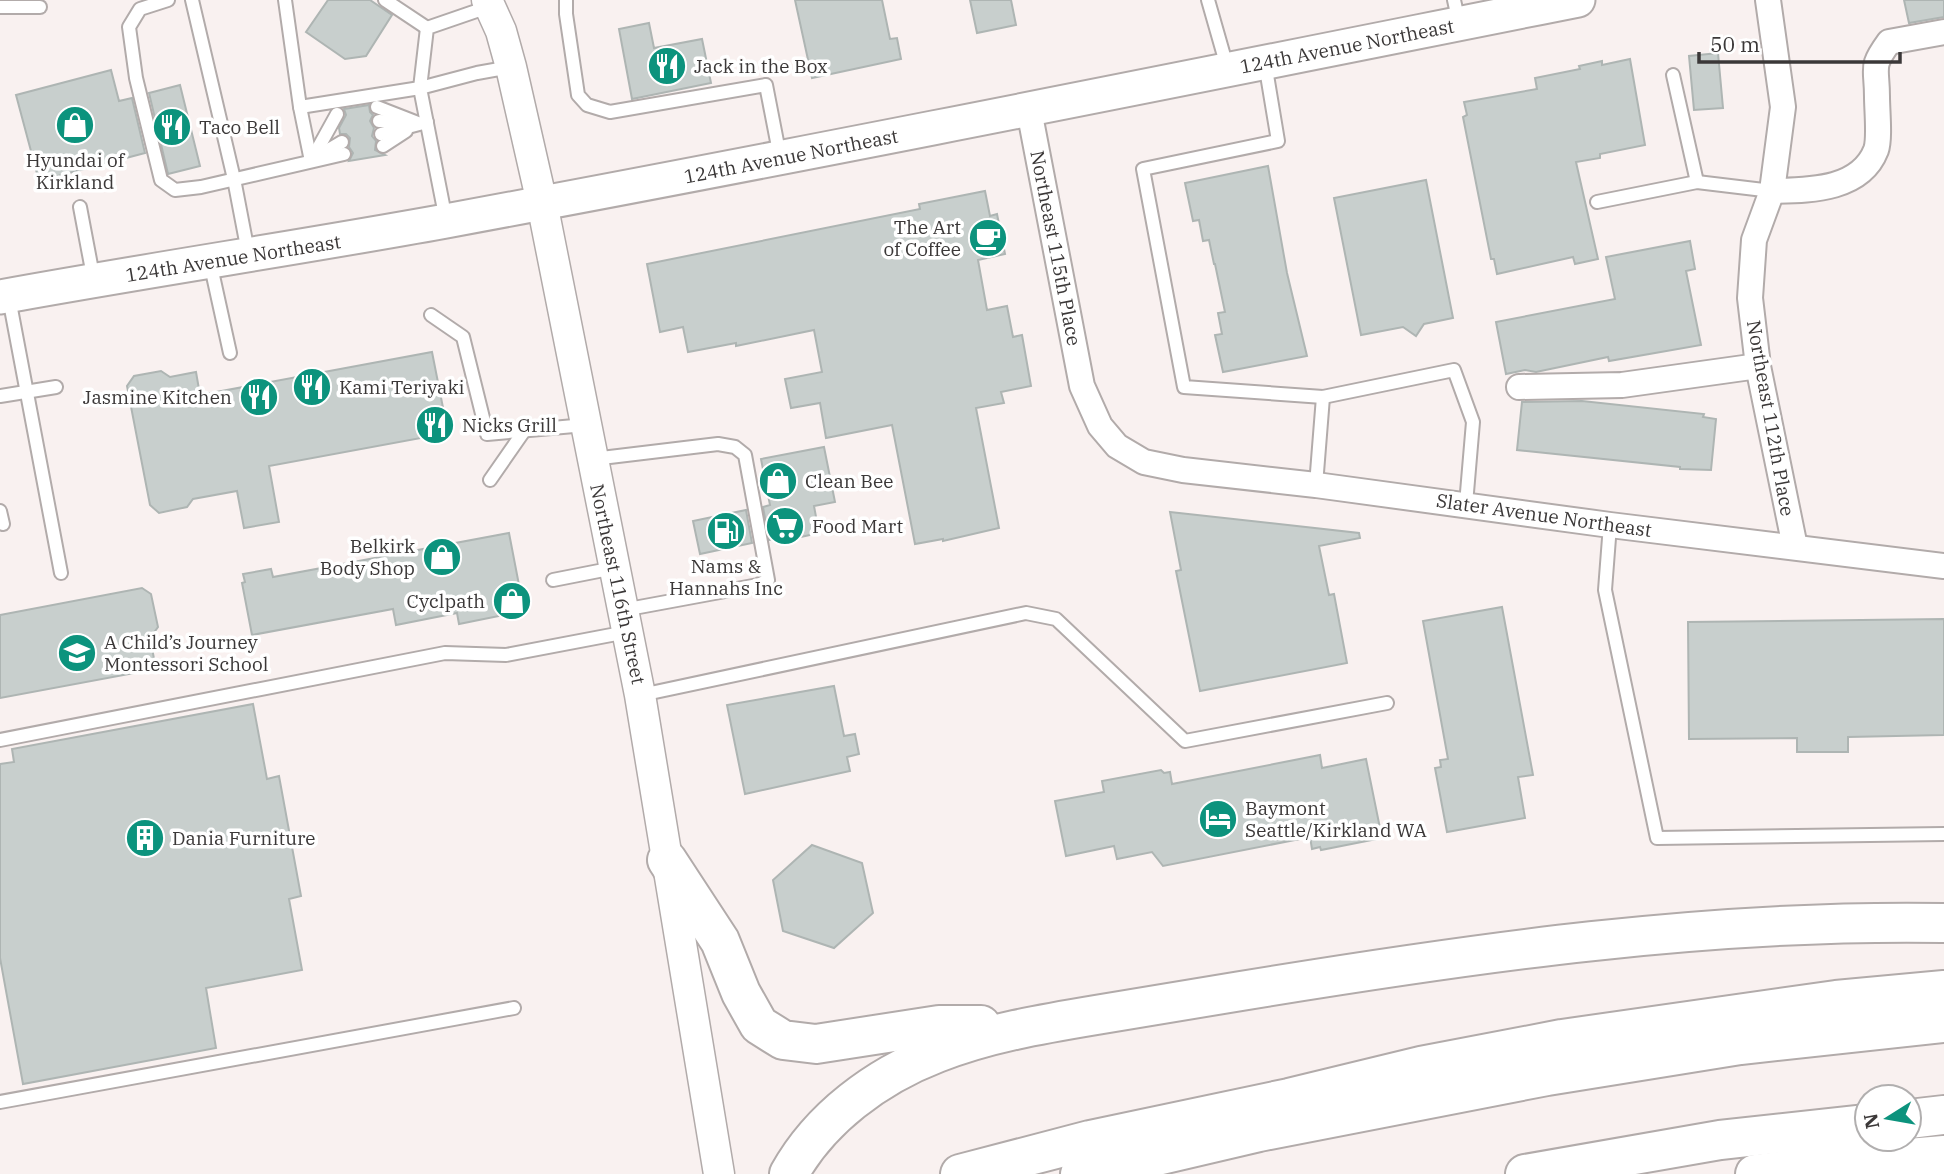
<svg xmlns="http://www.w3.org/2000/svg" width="1944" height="1174" font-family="'IBM Plex Serif',serif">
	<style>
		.building { fill: #c8cfcd; stroke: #aeb5b3; stroke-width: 2 }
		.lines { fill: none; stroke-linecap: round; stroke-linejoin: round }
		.service-casing { stroke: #b2abaa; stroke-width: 16 }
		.minor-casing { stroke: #b2abaa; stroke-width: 28 }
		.tertiary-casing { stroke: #b2abaa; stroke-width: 33 }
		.secondary-casing { stroke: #b2abaa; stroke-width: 37 }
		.motorway-casing { stroke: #b2abaa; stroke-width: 42 }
		.service { stroke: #fff; stroke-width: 12 }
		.minor { stroke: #fff; stroke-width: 24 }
		.tertiary { stroke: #fff; stroke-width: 30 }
		.secondary { stroke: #fff; stroke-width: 33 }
		.motorway { stroke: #fff; stroke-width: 38 }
		.labels { text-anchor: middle; stroke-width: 7; stroke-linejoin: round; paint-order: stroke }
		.street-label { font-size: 19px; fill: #3b3838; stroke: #fff }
		.poi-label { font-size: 19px; fill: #3b3838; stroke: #fff; text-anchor: start }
	</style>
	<rect width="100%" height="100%" fill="#f9f1f0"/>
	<g class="building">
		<polygon points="328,0 370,0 392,15 366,56 345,59 306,32"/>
		<polygon points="795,0 882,0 890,39 897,38 901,59 812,78"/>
		<polygon points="970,0 1011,0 1016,25 977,33"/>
		<polygon points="1904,0 1944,0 1944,17 1909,23"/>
		<polygon points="649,23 654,48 702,39 711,83 632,99 619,29"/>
		<polygon points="1718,53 1723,108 1694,110 1689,56"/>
		<polygon points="1630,59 1645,145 1600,154 1600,158 1576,162 1598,259 1575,264 1573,257 1497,274 1494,259 1491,259 1463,117 1467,115 1464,102 1537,89 1535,78 1580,69 1579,66 1602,61 1602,65"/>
		<polygon points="111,70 119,101 132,98 145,153 39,181 16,95"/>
		<polygon points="180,85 200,166 168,174 149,93"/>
		<polygon points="369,105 370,112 373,115 370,121 374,128 372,136 376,141 375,150 385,155 349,161 353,153 349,147 350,138 346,134 340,134 339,128 346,115 344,109"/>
		<polygon points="1268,166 1287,273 1307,356 1223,372 1215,335 1222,334 1218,313 1225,312 1215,264 1214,264 1209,240 1203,241 1199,220 1193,221 1185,183"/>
		<polygon points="1426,180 1453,318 1424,324 1416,336 1403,327 1361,335 1334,198"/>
		<polygon points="985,191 990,216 997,214 1005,254 978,260 987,310 1007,306 1013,337 1022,335 1031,386 1001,392 1004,403 976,408 999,528 943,541 943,539 915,544 892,425 826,438 820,403 791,408 785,379 822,372 814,330 736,346 736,343 688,352 683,327 660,332 647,264 920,209 919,204"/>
		<polygon points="1690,241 1695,269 1686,271 1701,345 1609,361 1608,357 1536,372 1525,370 1506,374 1496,322 1615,299 1606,257"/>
		<polygon points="432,352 448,433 269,466 279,522 244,528 237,491 193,499 187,507 159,513 150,505 127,386 134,376 161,371 170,377 196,372 200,395"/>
		<polygon points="1582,401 1704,414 1703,417 1716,419 1711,470 1680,469 1680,467 1517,450 1522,402"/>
		<polygon points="824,447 835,502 814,506 819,533 778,542 777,538 769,540 763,507 770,505 761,459"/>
		<polygon points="746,510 752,543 700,554 693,521"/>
		<polygon points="1170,512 1359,533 1360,538 1319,546 1329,595 1334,594 1347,663 1200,691 1176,571 1181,570"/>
		<polygon points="509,533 524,611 459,624 457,613 396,625 393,609 252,635 242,583 245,582 243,574 271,569 273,577"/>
		<polygon points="142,588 151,594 158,627 150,638 156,669 0,698 0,615"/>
		<polygon points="1502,607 1533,775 1518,777 1525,818 1447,832 1435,768 1441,767 1440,760 1448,759 1423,621"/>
		<polygon points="1944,619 1944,735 1848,737 1848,752 1797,752 1797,738 1689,739 1688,622"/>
		<polygon points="834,686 844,736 855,734 859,754 847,757 850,771 745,794 727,705"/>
		<polygon points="253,704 267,779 279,776 301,896 289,899 302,970 206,988 216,1048 23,1084 0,958 0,764 14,762 12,749"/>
		<polygon points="1320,755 1322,768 1366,759 1382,838 1321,850 1320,847 1312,849 1310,837 1163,866 1152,852 1117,859 1114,846 1066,856 1055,801 1104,792 1102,781 1161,770 1164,773 1170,772 1172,784"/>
		<polygon points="812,845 862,863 873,913 834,948 783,931 773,880"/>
	</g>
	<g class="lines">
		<g class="service-casing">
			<g id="service">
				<polyline points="168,0 140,9 129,27 136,78 161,180 175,190 201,187 344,154"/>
				<polyline points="192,0 234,179 248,252"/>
				<polyline points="285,0 300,107 311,161"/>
				<polyline points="385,0 427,28"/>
				<polyline points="566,0 566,14 578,95 587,105 610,112 766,85 780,157"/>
				<polyline points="1208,0 1228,70"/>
				<polyline points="1454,0 1459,23"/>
				<polyline points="0,7 40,7"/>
				<polyline points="1265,63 1278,141 1143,169 1184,387 1323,397 1454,370 1473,422 1466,504"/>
				<polyline points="1673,75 1697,182"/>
				<polyline points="300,107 420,88 427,28 491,6"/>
				<polyline points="377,107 418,123"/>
				<polyline points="379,121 407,122"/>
				<polyline points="381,134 427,122"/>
				<polyline points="383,146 406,131"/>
				<polyline points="320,155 342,142"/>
				<polyline points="311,161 337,114"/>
				<polyline points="1597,202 1697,182 1772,191"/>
				<polyline points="80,207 94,281"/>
				<polyline points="446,220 420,88 477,73 511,67"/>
				<polyline points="210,262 230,353"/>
				<polyline points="9,298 61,573"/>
				<polyline points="431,315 463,337 487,434 585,425"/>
				<polyline points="0,396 56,387"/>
				<polyline points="593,459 718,444 735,447 745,455 768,580 758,585 623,610"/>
				<polyline points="490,480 524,431"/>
				<polyline points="1316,485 1323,397"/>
				<polyline points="0,511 3,524"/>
				<polyline points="1610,525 1605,590 1657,838 1944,834"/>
				<polyline points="553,580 614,568"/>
				<polyline points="641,695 1026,613 1056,619 1185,741 1387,703"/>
				<polyline points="0,740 445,653 506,655 627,632"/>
				<polyline points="0,1102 514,1008"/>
			</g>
		</g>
		<g class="minor-casing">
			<g id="minor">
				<polyline points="1768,0 1783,107 1772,191 1754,240 1750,298 1758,366 1795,547"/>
				<polyline points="1029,110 1082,386 1100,426 1117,446 1144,462 1183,470 1316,485 1610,525 1944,566"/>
				<path d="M 1772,191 C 1808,190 1860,191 1876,150 C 1880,139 1877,110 1877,97 C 1877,66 1870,68 1889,42 L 1944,32"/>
				<polyline points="1519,387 1622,385 1758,366"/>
			</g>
		</g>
		<g class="tertiary-casing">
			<polyline id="tertiary" points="487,0 501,31 511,67 542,203 640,695 719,1174"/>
		</g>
		<g class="secondary-casing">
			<path id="secondary" d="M 0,297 C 148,270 297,248 446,221 C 824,151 1201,75 1578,0"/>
		</g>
		<g class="motorway-casing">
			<g id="motorway">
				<polyline points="667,860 720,941 741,993 759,1025 783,1040 816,1044 939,1025 981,1025"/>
				<polyline points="1909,1119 1944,1115"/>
				<path d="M 789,1174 C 820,1118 877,1076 937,1053 C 988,1033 1042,1024 1096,1015 C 1145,1007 1193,999 1241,991 C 1473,953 1708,919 1944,923"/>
				<polyline points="960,1174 1090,1140 1289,1098 1421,1066 1562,1039 1836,1000 1944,990"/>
				<polyline points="1080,1174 1259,1132 1547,1076 1740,1045 1944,1023"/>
				<polyline points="1525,1174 1720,1140 1867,1124"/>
				<polyline points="1755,1174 1827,1165 1944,1155"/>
			</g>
		</g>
		<use href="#service" class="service"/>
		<use href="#minor" class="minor"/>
		<use href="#tertiary" class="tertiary"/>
		<use href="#secondary" class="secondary"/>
		<use href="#motorway" class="motorway"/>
	</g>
	<defs>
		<g id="restaurant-disc" transform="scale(2.0125)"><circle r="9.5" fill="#0c937d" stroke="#fff"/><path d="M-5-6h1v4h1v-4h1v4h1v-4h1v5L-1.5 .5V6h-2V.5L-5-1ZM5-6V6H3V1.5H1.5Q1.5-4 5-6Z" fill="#fff"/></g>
		<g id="shop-disc" transform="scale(2.0125)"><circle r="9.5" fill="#0c937d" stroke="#fff"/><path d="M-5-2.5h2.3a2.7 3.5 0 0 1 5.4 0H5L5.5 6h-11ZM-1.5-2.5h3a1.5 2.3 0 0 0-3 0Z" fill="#fff"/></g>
		<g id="cafe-disc" transform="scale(2.0125)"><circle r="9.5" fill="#0c937d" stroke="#fff"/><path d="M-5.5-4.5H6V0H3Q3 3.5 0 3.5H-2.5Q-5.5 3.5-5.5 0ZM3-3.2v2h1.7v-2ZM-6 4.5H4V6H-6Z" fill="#fff"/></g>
		<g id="supermarket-disc" transform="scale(2.0125)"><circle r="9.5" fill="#0c937d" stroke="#fff"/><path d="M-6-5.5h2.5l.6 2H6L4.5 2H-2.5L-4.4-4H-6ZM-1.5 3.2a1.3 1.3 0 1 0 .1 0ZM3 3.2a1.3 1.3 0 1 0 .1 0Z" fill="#fff"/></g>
		<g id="fuel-disc" transform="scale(2.0125)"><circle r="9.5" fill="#0c937d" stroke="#fff"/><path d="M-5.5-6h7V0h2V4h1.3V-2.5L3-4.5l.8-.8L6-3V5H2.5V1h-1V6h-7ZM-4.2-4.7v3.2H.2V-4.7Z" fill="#fff"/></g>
		<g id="school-disc" transform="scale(2.0125)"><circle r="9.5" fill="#0c937d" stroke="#fff"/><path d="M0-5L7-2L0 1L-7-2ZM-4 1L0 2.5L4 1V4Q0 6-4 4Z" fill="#fff"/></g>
		<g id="hotel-disc" transform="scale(2.0125)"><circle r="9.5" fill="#0c937d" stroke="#fff"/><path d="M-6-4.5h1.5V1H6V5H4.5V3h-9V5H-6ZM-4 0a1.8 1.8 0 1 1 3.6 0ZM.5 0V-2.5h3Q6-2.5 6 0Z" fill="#fff"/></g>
		<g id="building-disc" transform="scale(2.0125)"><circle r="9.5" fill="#0c937d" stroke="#fff"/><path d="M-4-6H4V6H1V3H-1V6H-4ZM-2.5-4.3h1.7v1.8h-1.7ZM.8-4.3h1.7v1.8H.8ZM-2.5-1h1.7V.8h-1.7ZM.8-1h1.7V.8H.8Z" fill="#fff"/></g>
	</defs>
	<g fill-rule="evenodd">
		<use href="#restaurant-disc" x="667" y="66"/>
		<use href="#shop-disc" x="75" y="125"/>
		<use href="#restaurant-disc" x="172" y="127"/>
		<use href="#cafe-disc" x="988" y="238"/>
		<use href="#restaurant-disc" x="312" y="387"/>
		<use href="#restaurant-disc" x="259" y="397"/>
		<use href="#restaurant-disc" x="435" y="425"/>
		<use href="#shop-disc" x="778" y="481"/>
		<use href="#supermarket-disc" x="785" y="526"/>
		<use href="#fuel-disc" x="726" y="531"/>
		<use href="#shop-disc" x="442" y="557"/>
		<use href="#shop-disc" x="512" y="601"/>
		<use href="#school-disc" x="77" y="653"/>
		<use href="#hotel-disc" x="1218" y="819"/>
		<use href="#building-disc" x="145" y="838"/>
	</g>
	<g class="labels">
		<g class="street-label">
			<text transform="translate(1347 46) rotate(-11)" y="7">124th Avenue Northeast</text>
			<text transform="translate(791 156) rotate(-11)" y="7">124th Avenue Northeast</text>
			<text transform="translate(1056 248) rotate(79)" y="7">Northeast 115th Place</text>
			<text transform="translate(233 258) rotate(-9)" y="7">124th Avenue Northeast</text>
			<text transform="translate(1771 418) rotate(80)" y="7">Northeast 112th Place</text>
			<text transform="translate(1544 515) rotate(8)" y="7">Slater Avenue Northeast</text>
			<text transform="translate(618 584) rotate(78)" y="7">Northeast 116th Street</text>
		</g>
		<g class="poi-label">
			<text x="694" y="73">Jack in the Box</text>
			<text x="199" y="134">Taco Bell</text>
			<text x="75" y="167" text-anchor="middle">Hyundai of<tspan x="75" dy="22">Kirkland</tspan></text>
			<text x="961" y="234" text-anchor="end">The Art<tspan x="961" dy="22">of Coffee</tspan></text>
			<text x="339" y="394">Kami Teriyaki</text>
			<text x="232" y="404" text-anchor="end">Jasmine Kitchen</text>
			<text x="462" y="432">Nicks Grill</text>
			<text x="805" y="488">Clean Bee</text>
			<text x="812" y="533">Food Mart</text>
			<text x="415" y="553" text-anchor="end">Belkirk<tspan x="415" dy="22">Body Shop</tspan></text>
			<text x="726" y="573" text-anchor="middle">Nams &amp;<tspan x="726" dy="22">Hannahs Inc</tspan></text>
			<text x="485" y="608" text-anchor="end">Cyclpath</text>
			<text x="104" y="649">A Child’s Journey<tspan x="104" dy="22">Montessori School</tspan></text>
			<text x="1245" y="815">Baymont<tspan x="1245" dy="22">Seattle/Kirkland WA</tspan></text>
			<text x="172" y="845">Dania Furniture</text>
		</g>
	</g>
	<g transform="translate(1888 1118) rotate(259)"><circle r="33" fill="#ffffff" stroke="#b1afaf" stroke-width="2"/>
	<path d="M0-5L12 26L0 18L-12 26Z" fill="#0c937d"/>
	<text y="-10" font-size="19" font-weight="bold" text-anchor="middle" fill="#3b3838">N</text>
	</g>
	<path d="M1699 52v10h201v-10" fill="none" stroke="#3b3838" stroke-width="3.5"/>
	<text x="1710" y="52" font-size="21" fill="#3b3838" stroke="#ffffff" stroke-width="5" paint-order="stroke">50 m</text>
</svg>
